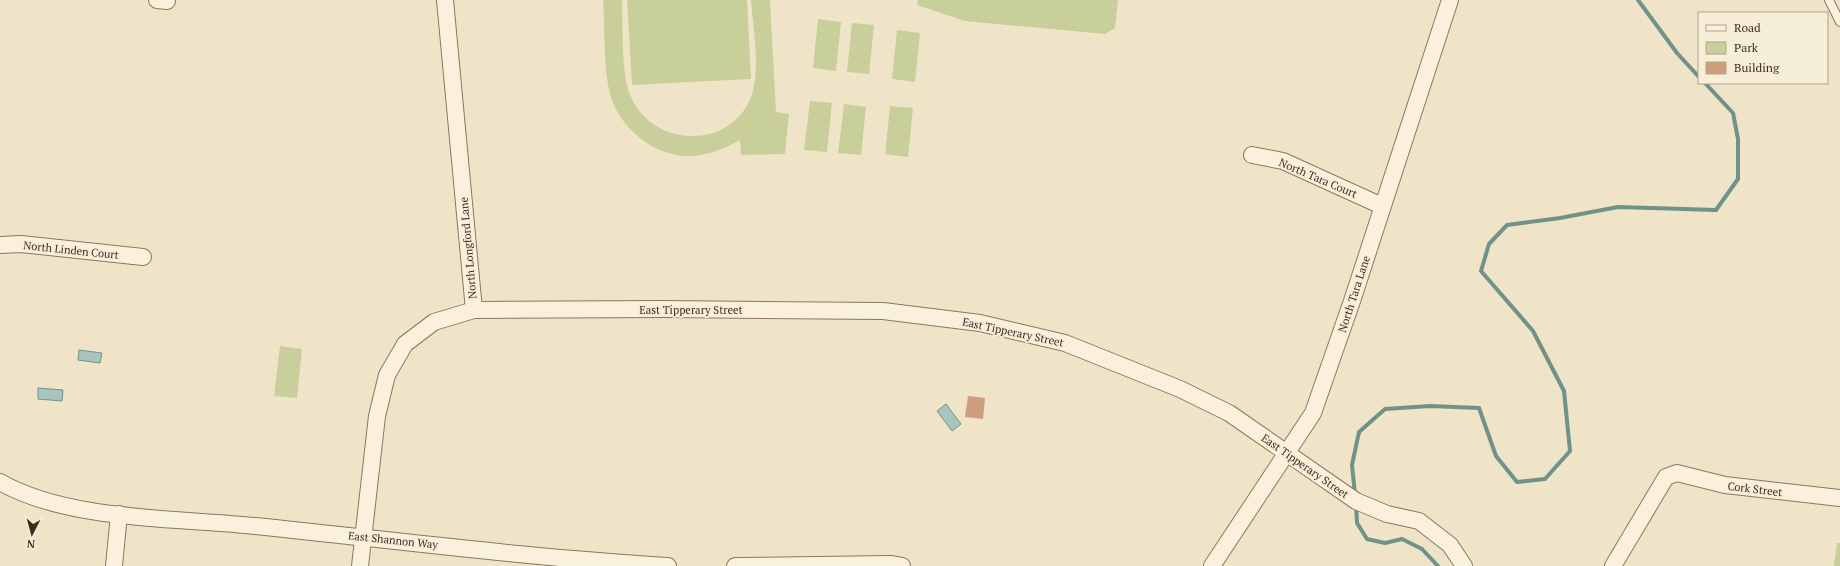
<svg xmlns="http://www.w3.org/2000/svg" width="1840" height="566" font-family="'PT Serif',serif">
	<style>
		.green { fill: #c9cf9b }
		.water { fill: #a9c4bc; stroke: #6f938a }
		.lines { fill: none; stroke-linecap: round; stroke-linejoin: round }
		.stream { stroke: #6f938a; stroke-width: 4 }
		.building { fill: #cf9f7d }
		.lane-casing { stroke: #8d765c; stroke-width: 10 }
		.street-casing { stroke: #8d765c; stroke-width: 18 }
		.lane { stroke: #faf1dc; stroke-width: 8 }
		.street { stroke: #faf1dc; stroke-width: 16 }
		.labels { text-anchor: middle; stroke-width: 3.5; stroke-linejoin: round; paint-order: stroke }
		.street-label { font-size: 11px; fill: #3d2e20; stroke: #f7eed8 }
	</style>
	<rect width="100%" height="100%" fill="#f0e4c8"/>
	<g class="green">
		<path d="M 603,0 L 622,0 C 623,25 621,76 631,97 C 652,147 730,151 751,97 C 761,70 753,29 751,0 L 770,0 L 776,112 L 789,114 L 785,154 L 741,155 L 740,140 C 724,149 707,156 688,156 C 654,156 621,129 611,97 C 603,70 605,29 603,0 Z"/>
		<polygon points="627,0 747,0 751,79 632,85"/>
		<polygon points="918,0 1118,0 1115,28 1105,34 965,21 917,5"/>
		<polygon points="818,19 841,22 836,71 813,68"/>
		<polygon points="852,23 874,25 869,74 847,72"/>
		<polygon points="897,30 920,33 915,82 892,79"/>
		<polygon points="810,101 832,103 827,152 804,150"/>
		<polygon points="844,104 866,107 861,155 838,153"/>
		<polygon points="890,106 913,108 908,157 885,154"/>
		<polygon points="280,346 302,349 297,398 274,396"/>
		<polygon points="1837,543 1840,543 1840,566 1834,566"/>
	</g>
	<g class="water">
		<polygon points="79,350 102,353 100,363 78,360"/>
		<polygon points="38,388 63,390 62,401 38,399"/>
		<polygon points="946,404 961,424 952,431 937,411"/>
	</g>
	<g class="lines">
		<g class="stream">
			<polyline points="1638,0 1677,53 1699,77"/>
			<polyline points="1355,494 1352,465 1359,432 1385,409 1430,406 1479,408 1496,456 1517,482 1545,479 1570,451 1564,391 1533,331 1481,271 1489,244 1507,225 1560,218 1618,207 1716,210 1738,179 1738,139 1733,113 1705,83"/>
			<polyline points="1356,505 1357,523 1367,539 1385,543 1402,539 1422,549 1438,566"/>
		</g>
	</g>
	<polygon class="building" points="968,396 985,398 983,419 965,417"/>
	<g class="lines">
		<g class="lane-casing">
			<polyline id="lane" points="1829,0 1840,22"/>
		</g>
		<g class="street-casing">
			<g id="street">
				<polyline points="157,0 167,1"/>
				<polyline points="445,0 474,310"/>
				<polyline points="1252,155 1283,161 1382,206"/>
				<polyline points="0,245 21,244 143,257"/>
				<path d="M 0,482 C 68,521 178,518 255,526 C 393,540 530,558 668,566"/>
				<polyline points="114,566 119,514"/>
				<polyline points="360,566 377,416 387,375 405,344 434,322 474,310 663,309 883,311 980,323 1065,343 1180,389 1229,413 1356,501 1387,514 1419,521 1450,545 1464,566"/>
				<polyline points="735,566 890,564 902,566"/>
				<polyline points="1212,566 1313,413 1352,301 1450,0"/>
				<polyline points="1613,566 1666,477 1677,473 1725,485 1840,498"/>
			</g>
		</g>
		<use href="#lane" class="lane"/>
		<use href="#street" class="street"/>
	</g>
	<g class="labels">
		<g class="street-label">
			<text transform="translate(1318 178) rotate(23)" y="4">North Tara Court</text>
			<text transform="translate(468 248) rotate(-95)" y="4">North Longford Lane</text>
			<text transform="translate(71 250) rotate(6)" y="4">North Linden Court</text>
			<text transform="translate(1354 294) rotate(-72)" y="4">North Tara Lane</text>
			<text x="691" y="314">East Tipperary Street</text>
			<text transform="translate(1013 332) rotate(12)" y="4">East Tipperary Street</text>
			<text transform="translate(1305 466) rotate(35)" y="4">East Tipperary Street</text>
			<text transform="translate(1755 489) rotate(7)" y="4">Cork Street</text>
			<text transform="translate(393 540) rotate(6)" y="4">East Shannon Way</text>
		</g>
	</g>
	<rect x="1698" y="12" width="130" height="72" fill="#f7eed8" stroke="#ada18e"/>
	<rect x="1706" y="25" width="20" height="6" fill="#faf1dc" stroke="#ada18e"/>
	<text x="1734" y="32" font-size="12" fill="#3d2e20">Road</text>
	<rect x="1706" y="42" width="20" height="12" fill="#c9cf9b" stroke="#ada18e"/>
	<text x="1734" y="52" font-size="12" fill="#3d2e20">Park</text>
	<rect x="1706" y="62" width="20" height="12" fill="#cf9f7d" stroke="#ada18e"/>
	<text x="1734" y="72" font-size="12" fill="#3d2e20">Building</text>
	<g transform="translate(32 534) rotate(186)" stroke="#f7eed8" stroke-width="3" paint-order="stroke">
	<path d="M0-3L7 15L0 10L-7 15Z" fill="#3d2e20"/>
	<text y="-6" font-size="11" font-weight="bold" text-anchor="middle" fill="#3d2e20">N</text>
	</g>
</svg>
